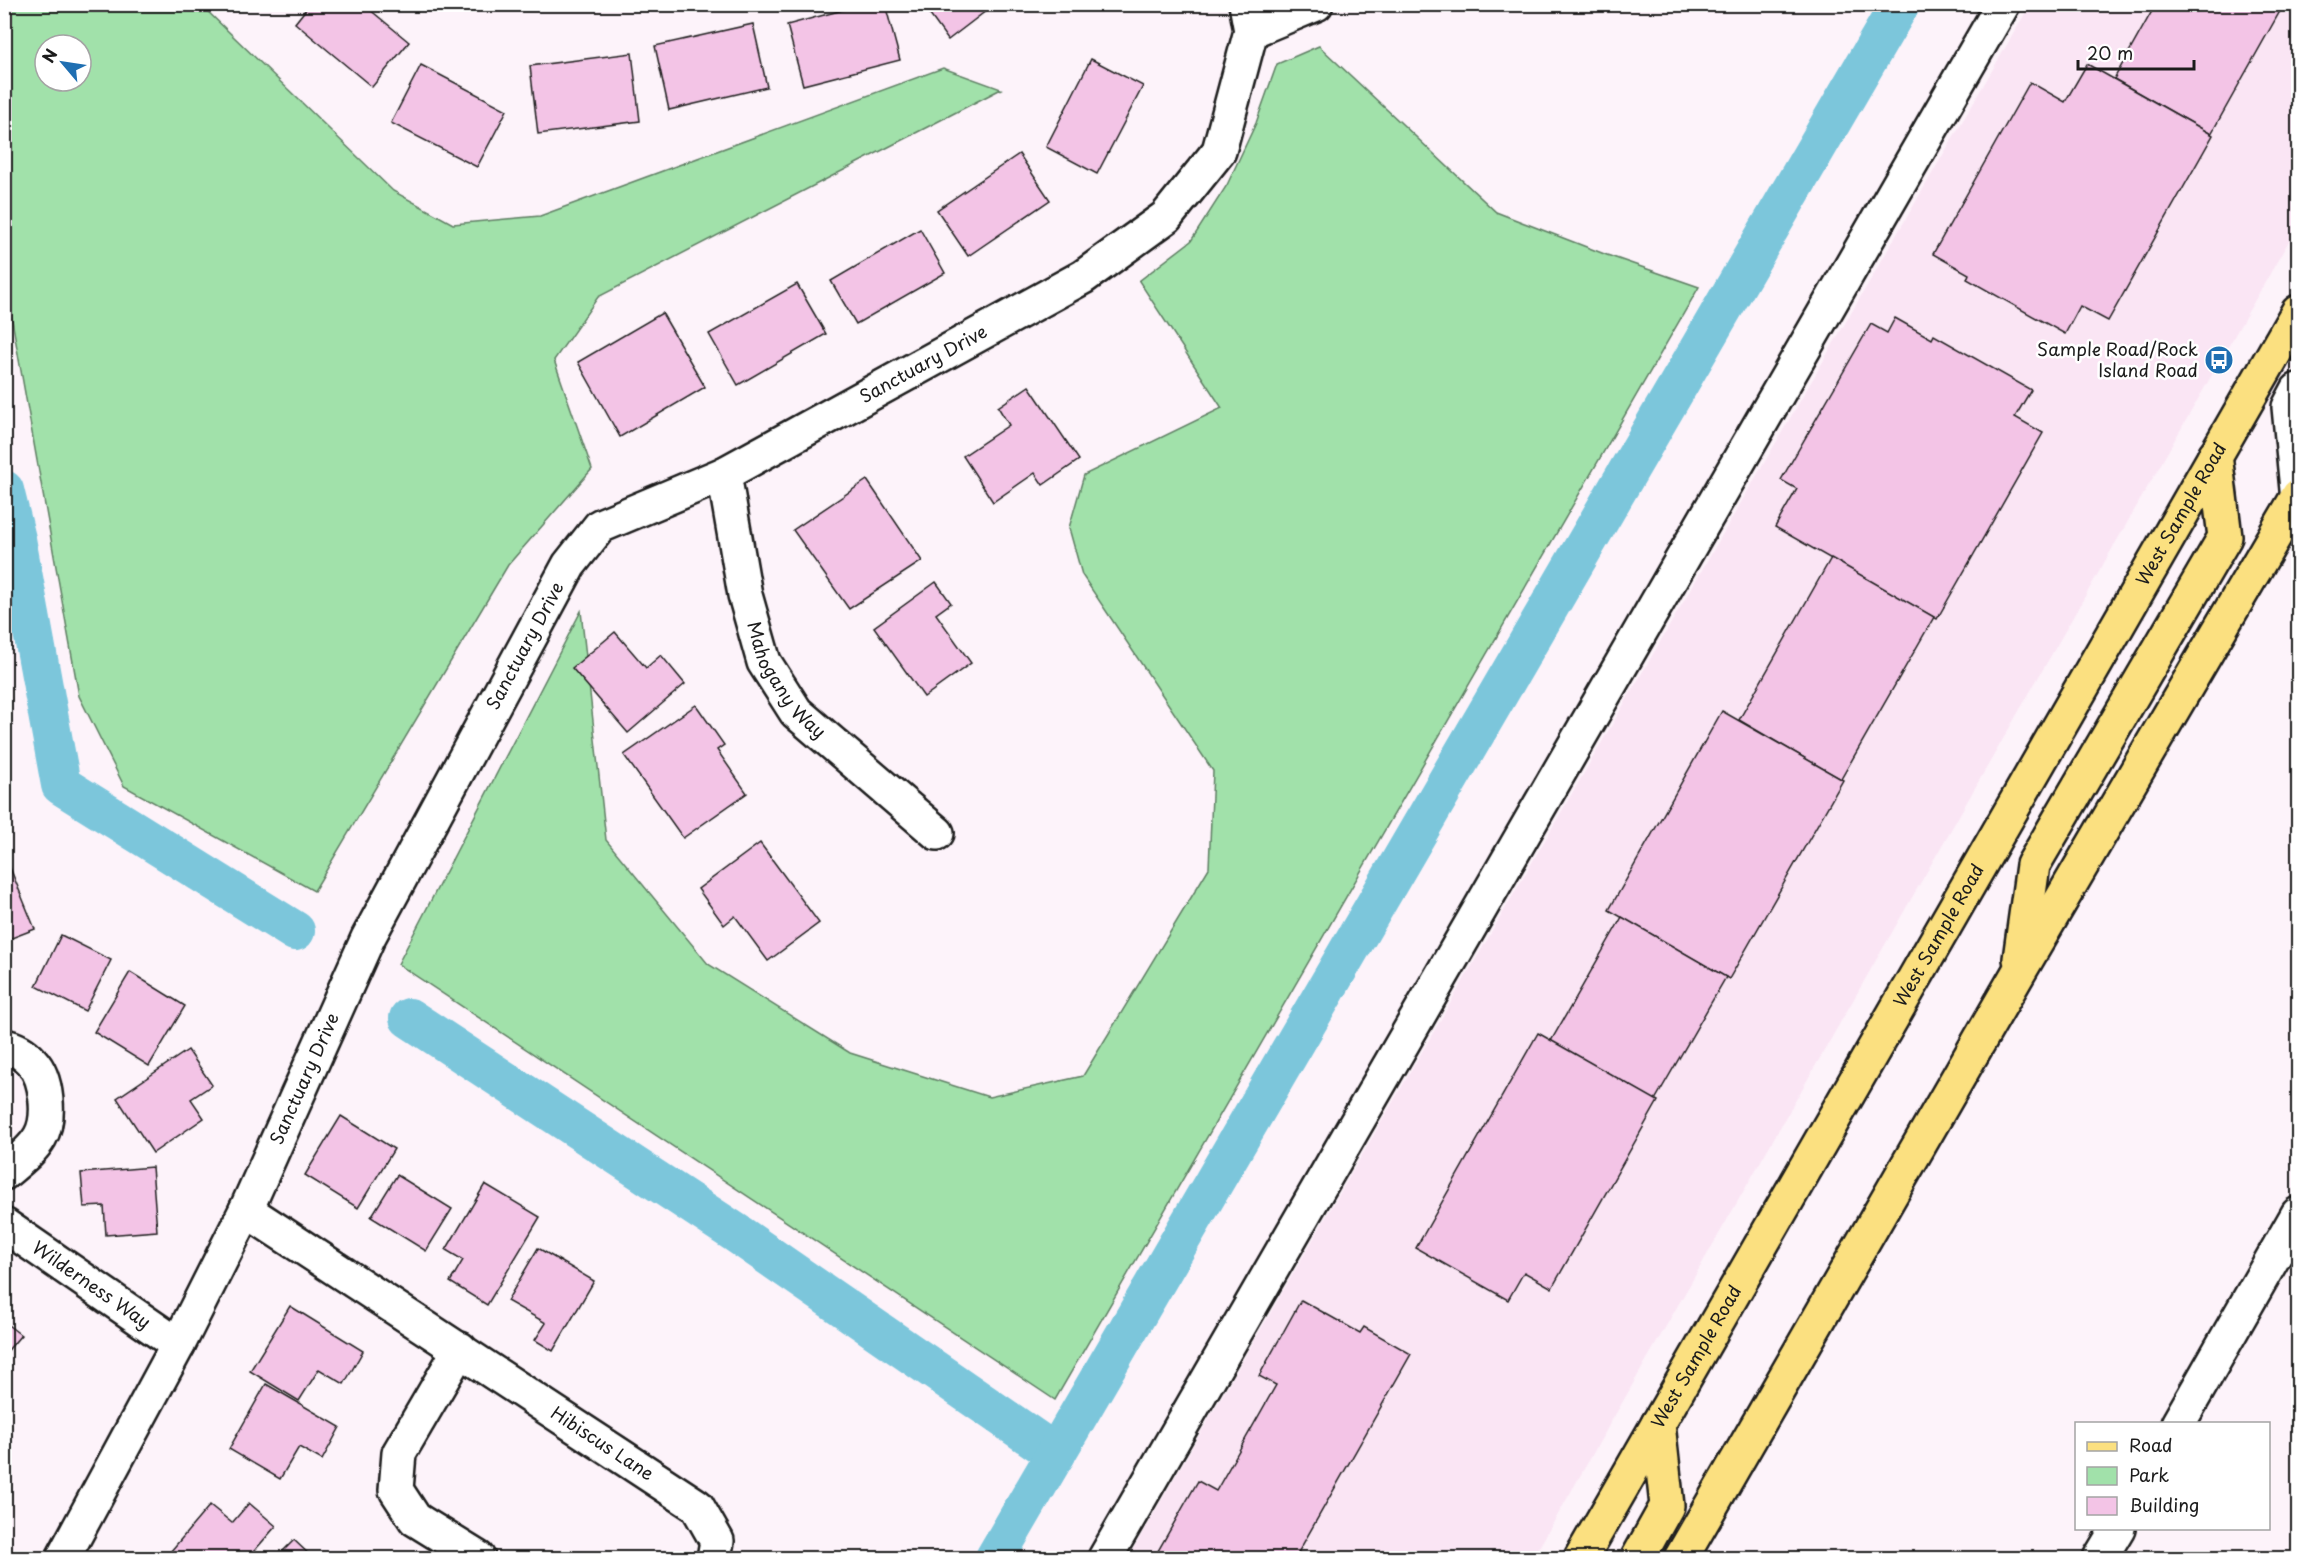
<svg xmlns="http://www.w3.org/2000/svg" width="2303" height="1563" font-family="'Playpen Sans',sans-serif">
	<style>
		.built { fill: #fae5f4 }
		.green { fill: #a1e1aa; stroke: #5e7e63; stroke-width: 1.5; fill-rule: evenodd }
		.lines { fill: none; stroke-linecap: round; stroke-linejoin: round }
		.canal { stroke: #7bc6db; stroke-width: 40 }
		.building { fill: #f3c4e6; stroke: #1c1c1c; stroke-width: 1.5 }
		.minor-casing { stroke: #1c1c1c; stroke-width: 38 }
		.major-casing { stroke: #1c1c1c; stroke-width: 38 }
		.minor { stroke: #fff; stroke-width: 33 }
		.major { stroke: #fbe080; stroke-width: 33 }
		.labels { text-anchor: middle; stroke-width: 5; stroke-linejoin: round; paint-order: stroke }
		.poi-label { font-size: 18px; fill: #1c1c1c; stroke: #fff; text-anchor: end }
		.street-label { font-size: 18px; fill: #1c1c1c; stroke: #fff }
	</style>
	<rect width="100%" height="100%" fill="#fdf3fa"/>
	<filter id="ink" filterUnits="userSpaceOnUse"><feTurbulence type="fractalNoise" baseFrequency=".0167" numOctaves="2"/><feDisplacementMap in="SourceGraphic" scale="12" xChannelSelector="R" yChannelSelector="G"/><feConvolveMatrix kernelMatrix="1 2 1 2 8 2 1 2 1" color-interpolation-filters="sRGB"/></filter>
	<g filter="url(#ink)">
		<polygon class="built" points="2030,5 2298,5 2298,225 1533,1558 1128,1558"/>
		<g class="green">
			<path d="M 4,5 L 201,5 L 393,191 L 453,224 L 540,216 L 943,68 L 1001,89 L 598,297 L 554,360 L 592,469 L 508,565 L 314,891 L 124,786 L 79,696 L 5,281 ZM 45,45 L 81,45 L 81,81 L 45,81 Z"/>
			<polygon points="1319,46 1496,212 1607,255 1699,287 1055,1400 398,964 581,611 606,840 708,964 850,1053 989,1097 1083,1076 1209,868 1213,771 1082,575 1069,528 1084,475 1222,408 1139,281 1191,241 1227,185 1256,123 1277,64"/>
		</g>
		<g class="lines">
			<g class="canal">
				<polyline points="4,490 16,539 61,785 295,931"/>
				<polyline points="409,1018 736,1233 1056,1454"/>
				<polyline points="995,1558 1900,4"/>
			</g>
		</g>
		<g class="building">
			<polygon points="310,4 363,4 409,42 372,87 295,23"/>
			<polygon points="865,4 885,4 900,60 803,85 787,25"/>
			<polygon points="922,4 995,4 948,40"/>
			<polygon points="2156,4 2284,4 2211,134 2114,79"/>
			<polygon points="753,24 767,87 669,110 655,46"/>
			<polygon points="632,53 640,121 538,134 530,66"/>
			<polygon points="1091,59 1143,86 1097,174 1046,147"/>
			<polygon points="2087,64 2213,135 2108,321 2080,306 2065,334 1967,279 1969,274 1933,254 2030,82 2065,102"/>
			<polygon points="421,65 507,110 477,167 391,123"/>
			<polygon points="1019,154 1050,200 968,256 937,210"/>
			<polygon points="920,229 945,273 856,324 831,281"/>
			<polygon points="797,284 826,334 738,385 709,334"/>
			<polygon points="662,313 705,387 620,437 578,362"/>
			<polygon points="1895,318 1932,339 1934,335 2031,390 2015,417 2043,433 1937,619 1775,527 1797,489 1781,480 1871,324 1887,333"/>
			<polygon points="1029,386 1079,460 1043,485 1035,473 993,502 963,456 1009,425 998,407"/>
			<polygon points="867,480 922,561 849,609 793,530"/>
			<polygon points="1831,558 1934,617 1841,779 1739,720"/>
			<polygon points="936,582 951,603 936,614 971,663 924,697 874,627"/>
			<polygon points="615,632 646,668 661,655 685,684 628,733 572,668"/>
			<polygon points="696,705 724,745 717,750 747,793 683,838 624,755"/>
			<polygon points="1722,711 1843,780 1729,979 1609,910"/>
			<polygon points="760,843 819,923 768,961 735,916 724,925 698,889"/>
			<polygon points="6,858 35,929 4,941 4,859"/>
			<polygon points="1622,917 1726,977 1655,1100 1551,1041"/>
			<polygon points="61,935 111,960 85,1011 36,986"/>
			<polygon points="130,972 185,1006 149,1066 94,1032"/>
			<polygon points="1538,1033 1658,1101 1552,1288 1524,1272 1508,1300 1416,1248"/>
			<polygon points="188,1050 212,1085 191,1099 204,1118 153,1153 117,1098"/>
			<polygon points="341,1116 394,1149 358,1208 305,1175"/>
			<polygon points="152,1167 157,1231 106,1235 104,1206 84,1207 81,1173"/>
			<polygon points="397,1175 452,1209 426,1251 371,1217"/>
			<polygon points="485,1184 540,1217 487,1305 450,1282 463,1260 446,1250"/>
			<polygon points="538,1248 594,1281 553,1351 535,1340 546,1323 507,1301"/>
			<polygon points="1301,1300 1360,1333 1364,1327 1411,1354 1295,1558 1154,1558 1198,1481 1216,1491 1276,1385 1259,1376"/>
			<polygon points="290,1306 363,1351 344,1384 319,1369 299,1401 250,1371"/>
			<polygon points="4,1322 21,1335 4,1355"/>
			<polygon points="266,1384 340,1427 322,1460 299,1447 280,1479 229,1449"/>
			<polygon points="249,1503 276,1526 248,1558 165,1558 210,1505 232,1523"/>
			<polygon points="294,1540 313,1558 276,1558"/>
		</g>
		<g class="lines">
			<g class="minor-casing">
				<g id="minor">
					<polyline points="1251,31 1316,4"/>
					<polyline points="2298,390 2289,407 2298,500"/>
					<path id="s1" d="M 724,474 L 745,595 L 764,662 L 796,712 L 937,833"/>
					<path d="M 4,1046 C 15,1048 25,1054 32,1062 C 47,1078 51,1118 40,1137 C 32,1151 17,1162 4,1173"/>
					<path id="s2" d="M 246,1210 L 697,1506 L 717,1541 L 714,1558"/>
					<path id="s3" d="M 4,1225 L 178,1345"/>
					<polyline points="460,1349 399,1453 396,1490 415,1519 478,1558"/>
					<polyline points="2178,1424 2298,1214"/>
					<path id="s4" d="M 63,1558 L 178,1345 L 246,1210 L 368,938 L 569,565 L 600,526 L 724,474 L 1083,277 L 1166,217 L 1219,151 L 1251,31 L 1246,4"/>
					<polyline points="1105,1558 2003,4"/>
					<polyline points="2100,1558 2118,1528"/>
				</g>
			</g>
			<g class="major-casing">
				<g id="major">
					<polyline points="2020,959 2033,865 2225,537 2215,455"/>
					<path id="s5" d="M 1581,1558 L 2298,312"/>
					<polyline points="1638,1558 1667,1506 1658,1424"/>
					<polyline points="1681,1558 2019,972 2298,496"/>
				</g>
			</g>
			<use href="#minor" class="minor"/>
			<use href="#major" class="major"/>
		</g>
	</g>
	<defs>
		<g id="bus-disc" transform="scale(1.5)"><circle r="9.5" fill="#1f6fb2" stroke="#fff"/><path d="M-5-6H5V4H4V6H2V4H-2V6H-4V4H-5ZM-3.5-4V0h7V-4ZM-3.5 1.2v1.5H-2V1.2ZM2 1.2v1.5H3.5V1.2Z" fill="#fff"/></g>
	</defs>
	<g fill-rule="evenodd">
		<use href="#bus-disc" x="2219" y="360"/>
	</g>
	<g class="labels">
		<g class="poi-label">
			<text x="2198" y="356">Sample Road/Rock<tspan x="2198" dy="21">Island Road</tspan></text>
		</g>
		<g class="street-label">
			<text dy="6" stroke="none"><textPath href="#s4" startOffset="1527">Sanctuary Drive</textPath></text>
			<text dy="6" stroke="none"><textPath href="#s5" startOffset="1204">West Sample Road</textPath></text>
			<text dy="6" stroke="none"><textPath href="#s4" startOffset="1023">Sanctuary Drive</textPath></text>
			<text dy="6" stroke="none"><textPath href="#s1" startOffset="219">Mahogany Way</textPath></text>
			<text dy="6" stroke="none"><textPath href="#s5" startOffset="718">West Sample Road</textPath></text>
			<text dy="6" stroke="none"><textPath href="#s4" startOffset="537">Sanctuary Drive</textPath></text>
			<text dy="6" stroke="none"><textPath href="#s3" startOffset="106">Wilderness Way</textPath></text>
			<text dy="6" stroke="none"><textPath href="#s5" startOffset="232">West Sample Road</textPath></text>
			<text dy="6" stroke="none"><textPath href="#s2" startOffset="426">Hibiscus Lane</textPath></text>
		</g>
	</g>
	<rect width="2303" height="1563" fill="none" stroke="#fff" stroke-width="24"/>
	<rect x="12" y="12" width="2279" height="1539" fill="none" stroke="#1c1c1c" stroke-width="2" filter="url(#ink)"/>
	<rect x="2075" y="1422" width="195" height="108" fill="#ffffff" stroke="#a4a4a4" stroke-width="1.5"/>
	<rect x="2087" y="1442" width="30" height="9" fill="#fbe080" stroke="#a4a4a4" stroke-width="1.5"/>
	<text x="2129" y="1452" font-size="18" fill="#1c1c1c">Road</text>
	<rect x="2087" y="1467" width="30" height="18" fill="#a1e1aa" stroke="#a4a4a4" stroke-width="1.5"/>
	<text x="2129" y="1482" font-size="18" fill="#1c1c1c">Park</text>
	<rect x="2087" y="1497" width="30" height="18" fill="#f3c4e6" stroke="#a4a4a4" stroke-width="1.5"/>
	<text x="2129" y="1512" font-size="18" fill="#1c1c1c">Building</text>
	<g transform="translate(63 63) rotate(299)"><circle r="28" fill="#ffffff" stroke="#a4a4a4" stroke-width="1.5"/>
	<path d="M0-4.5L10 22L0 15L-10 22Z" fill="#1f6fb2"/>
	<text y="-9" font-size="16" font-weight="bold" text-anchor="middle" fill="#1c1c1c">N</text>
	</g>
	<path d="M2078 60v9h116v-9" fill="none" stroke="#1c1c1c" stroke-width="3"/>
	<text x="2087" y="60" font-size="18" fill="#1c1c1c" stroke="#ffffff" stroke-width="4.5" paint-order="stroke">20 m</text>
</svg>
